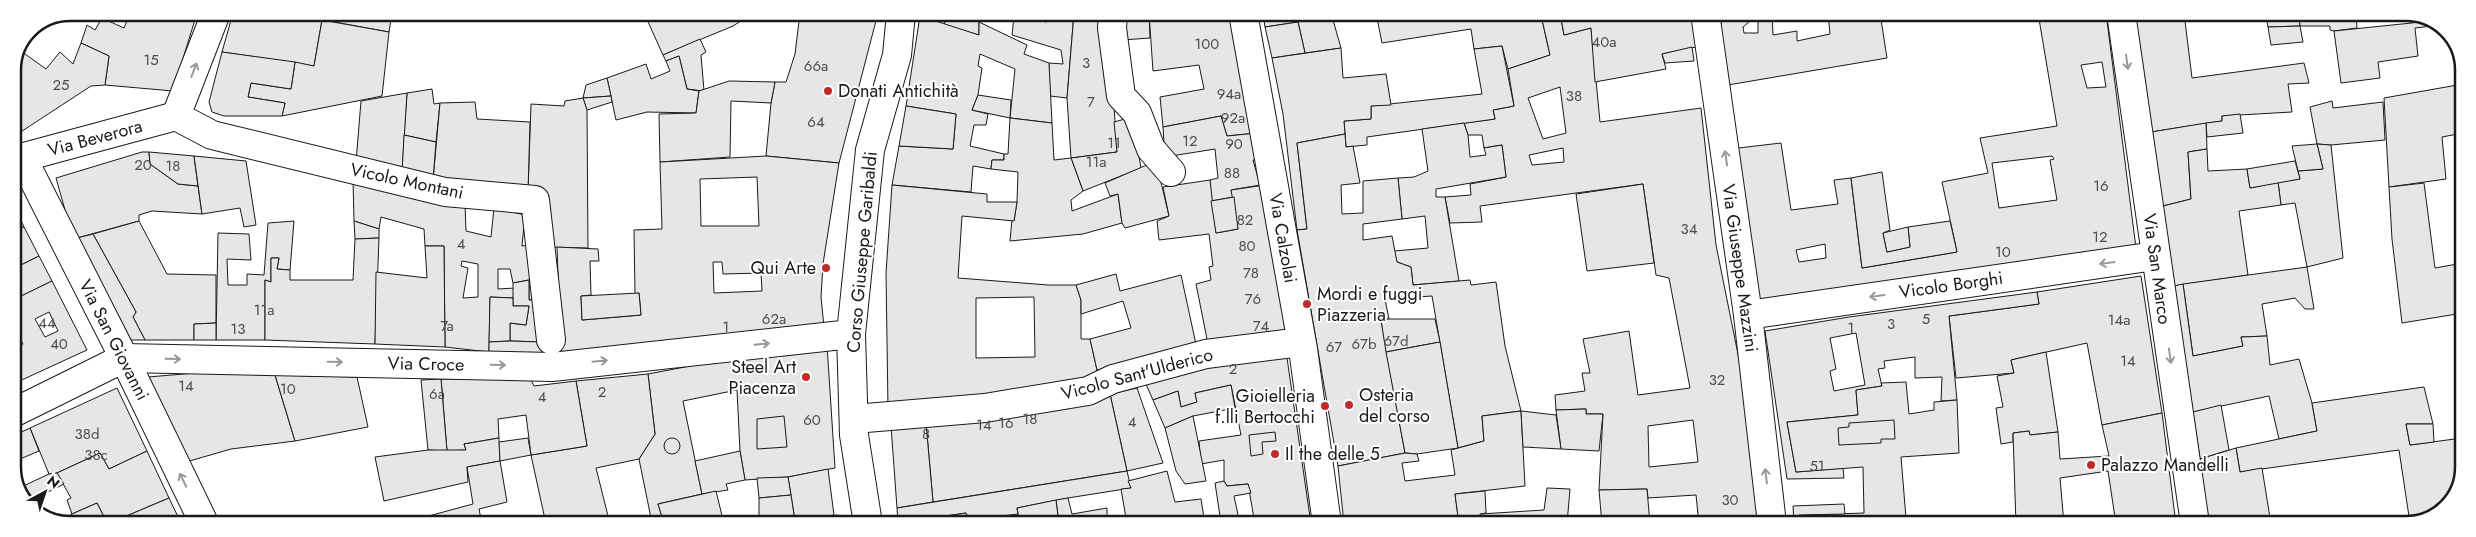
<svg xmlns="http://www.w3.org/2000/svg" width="2476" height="537" font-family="Jost,sans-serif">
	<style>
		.building { fill: #e6e6e6; stroke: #1a1a1a; fill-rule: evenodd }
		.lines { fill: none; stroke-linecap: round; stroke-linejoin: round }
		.street-casing { stroke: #1a1a1a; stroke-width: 30 }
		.street { stroke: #fff; stroke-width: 28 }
		.oneway { stroke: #989898 }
		.poi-dot { fill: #c62828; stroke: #fff; stroke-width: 2 }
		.labels { text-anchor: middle; stroke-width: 4; stroke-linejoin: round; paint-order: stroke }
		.number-label { font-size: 15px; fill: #4d4d4d }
		.poi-label { font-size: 18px; fill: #1a1a1a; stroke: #fff; text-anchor: start }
		.street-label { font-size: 18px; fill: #1a1a1a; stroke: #fff }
		.rim { fill: none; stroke: #1a1a1a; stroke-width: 2.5 }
	</style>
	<rect width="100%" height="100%" fill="#fff"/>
	<g class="building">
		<polygon points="130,13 152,13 166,19 169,13 197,13 173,91 105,85 109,56 81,43 87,25 95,30 102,18 124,28"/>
		<polygon points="233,13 290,13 322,20 314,66 222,52"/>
		<polygon points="336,13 392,13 389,32 334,22"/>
		<polygon points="644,13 753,13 733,26 663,55"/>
		<polygon points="800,13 878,13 839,163 766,156 771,103 775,82 786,82 795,54"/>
		<polygon points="919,13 934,13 933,20 920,16"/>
		<polygon points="934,13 948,13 944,25 933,20"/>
		<polygon points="948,13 982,13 979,22 979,35 944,25"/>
		<polygon points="1006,13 1022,13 1046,22 1048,13 1074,13 1067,98 1050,96 1049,63 1063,64 1061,50 1012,35 1014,16"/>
		<polygon points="1022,13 1048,13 1046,22"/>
		<polygon points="1074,13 1104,13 1113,91 1117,152 1071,158 1067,98"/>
		<polygon points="1124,13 1149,13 1150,38 1122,40"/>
		<polygon points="1149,13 1236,13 1257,133 1227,136 1221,116 1163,127 1160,97 1204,89 1199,65 1153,71"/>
		<polygon points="1263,13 1331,13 1341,48 1305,53 1298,22 1265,27"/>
		<polygon points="1376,13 1547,13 1541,15 1550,55 1508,69 1502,46 1474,49 1471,29 1382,43"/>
		<path d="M 1547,13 L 1560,13 L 1564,35 L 1591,28 L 1600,122 L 1701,108 L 1716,245 L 1747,399 L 1759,524 L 1699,524 L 1696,495 L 1648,498 L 1647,489 L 1599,490 L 1603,414 L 1586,414 L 1586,409 L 1556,410 L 1555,395 L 1585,391 L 1582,373 L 1590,373 L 1583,339 L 1629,331 L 1638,395 L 1690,388 L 1669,278 L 1656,275 L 1643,184 L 1480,206 L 1482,222 L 1450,223 L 1445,197 L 1471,195 L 1470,184 L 1506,177 L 1502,145 L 1484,148 L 1482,135 L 1468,135 L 1464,123 L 1495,119 L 1493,110 L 1514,106 L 1508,69 L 1550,55 L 1541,15 ZM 1560,87 L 1566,133 L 1543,139 L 1528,98 ZM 1563,148 L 1564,162 L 1532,165 L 1529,155 ZM 1693,420 L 1698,462 L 1649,467 L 1648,426 Z"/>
		<polygon points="1560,13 1604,13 1605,17 1631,13 1692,13 1696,47 1662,54 1666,69 1595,82 1591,28 1564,35"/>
		<path d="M 1721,13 L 1772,13 L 1773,35 L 1797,31 L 1797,41 L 1830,34 L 1828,13 L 1880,13 L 1887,58 L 1722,86 ZM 1756,16 L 1758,17 L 1758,33 L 1744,33 L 1743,27 Z"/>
		<path d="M 2038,13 L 2106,13 L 2136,248 L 1760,304 L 1730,149 L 1781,143 L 1791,210 L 1838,204 L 1834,180 L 1851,178 L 1862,268 L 1957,252 L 1942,182 L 1988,173 L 1980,138 L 2057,126 ZM 2102,62 L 2106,87 L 2087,88 L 2081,65 ZM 2052,156 L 2054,159 L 2050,160 L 2057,200 L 1999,208 L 1992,163 ZM 1825,244 L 1826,258 L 1799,262 L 1796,250 Z"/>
		<polygon points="2131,13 2184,13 2192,78 2304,63 2309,83 2288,84 2292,112 2222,116 2222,121 2151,132"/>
		<polygon points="2290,14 2299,14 2300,26 2268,27 2266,17"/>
		<polygon points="2299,14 2356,14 2357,28 2334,31 2330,30 2330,26 2300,26"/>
		<polygon points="2409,14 2416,14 2431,21 2411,25"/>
		<polygon points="920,16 979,35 979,22 1027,45 1024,54 1049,63 1052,123 1010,118 1015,69 980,54 978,66 982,68 978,95 972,110 988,114 986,125 974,125 970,146 1004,154 1004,160 992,160 991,169 973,166 971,192 892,185 899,146 953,149 956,114 906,106"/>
		<polygon points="322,20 389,32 382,96 282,116 285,103 248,97 251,83 291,89 295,62 314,66"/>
		<polygon points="2431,21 2447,30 2451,38 2432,26 2415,28 2418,56 2378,62 2380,78 2341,83 2334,31"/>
		<polygon points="1298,22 1305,53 1272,58 1265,27"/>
		<polygon points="2300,26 2303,42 2271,45 2268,27"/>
		<polygon points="700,39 706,52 701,55 704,91 687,89 679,56 666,61 663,55"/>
		<polygon points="81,43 109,56 105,85 91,86 13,137 13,70 21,51 46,69 60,52 73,64"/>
		<polygon points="1502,46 1514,106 1493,110 1495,119 1367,137 1367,145 1346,147 1344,121 1371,119 1371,106 1482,94 1474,49"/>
		<polygon points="1692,47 1694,61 1665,63 1662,54"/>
		<polygon points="1341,48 1343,78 1386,74 1391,105 1371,106 1371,119 1344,121 1345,134 1297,143 1307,229 1297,230 1283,114 1272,58"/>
		<polygon points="222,52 295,62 291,89 251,83 248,97 285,103 282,116 224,116 212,112 209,102"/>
		<polygon points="679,56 687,89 699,91 696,113 647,112 616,120 607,78 646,64 651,79 670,71 666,61"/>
		<polygon points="607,78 611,96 583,98 586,85"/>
		<polygon points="729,81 775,82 771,103 731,101 730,157 660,162 659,114 696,113 699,91"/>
		<polygon points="2463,84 2463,133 2442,137 2446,179 2389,187 2384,98"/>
		<polygon points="432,89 434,104 440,103 436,142 404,135 407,93"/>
		<polygon points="407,93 402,173 356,162 361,101"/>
		<polygon points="978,95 1011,100 1010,118 972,110"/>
		<polygon points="611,96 612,102 587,110 583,98"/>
		<polygon points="583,98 587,110 588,248 544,247 528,191 531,104 564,106 565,101"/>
		<polygon points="2332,101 2333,108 2383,102 2385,140 2331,145 2317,144 2310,107"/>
		<polygon points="475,102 477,119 530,122 528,191 433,180 440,103"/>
		<polygon points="906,106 956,114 953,149 899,146"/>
		<polygon points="2240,114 2243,133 2207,137 2206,123 2222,121 2222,116"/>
		<polygon points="1221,116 1227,136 1257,133 1261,160 1253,160 1260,185 1231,190 1234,197 1211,201 1210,180 1218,178 1215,149 1165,157 1163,127"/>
		<polygon points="1132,117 1141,168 1083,191 1071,158 1117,152 1114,122"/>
		<polygon points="1010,118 1052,123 1054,160 1071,158 1083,191 1071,200 1072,211 1118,194 1122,223 1083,234 1010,241 1012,219 1014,221 1017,202 1018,172 991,169 992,160 1004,160 1004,154 1008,154"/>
		<polygon points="1464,123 1468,135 1470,157 1486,155 1484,148 1502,145 1506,177 1436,189 1436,197 1445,197 1459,281 1413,285 1411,267 1397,262 1394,251 1428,248 1425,216 1402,219 1398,178 1414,177 1428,171 1422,129"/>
		<polygon points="2206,123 2207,149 2188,152 2191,199 2163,206 2151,132"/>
		<polygon points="1345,134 1346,147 1353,146 1360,183 1341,185 1342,214 1363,213 1363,181 1398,178 1402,219 1363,224 1363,240 1392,236 1397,262 1411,267 1413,285 1470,280 1471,285 1496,282 1505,346 1521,411 1482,416 1484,441 1458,448 1432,296 1385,299 1389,319 1381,320 1405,453 1338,466 1297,230 1307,229 1297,143"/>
		<polygon points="404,135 436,142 433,180 402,173"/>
		<polygon points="2317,144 2331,145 2343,258 2307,267 2295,203 2281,205 2278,182 2300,179 2298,171 2323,169"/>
		<polygon points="2317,144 2323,169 2298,171 2292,146"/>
		<polygon points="2207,149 2208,171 2247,169 2250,188 2278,182 2281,205 2239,211 2248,275 2174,286 2163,206 2191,199 2188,152"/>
		<polygon points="142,152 149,152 150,164 178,184 198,186 202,214 152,211 139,215 139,221 77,238 67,217 56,178"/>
		<polygon points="149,152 194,156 198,186 178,184 150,164"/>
		<polygon points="194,156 246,161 256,225 244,227 240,208 202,214"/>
		<path d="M 766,156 L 839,163 L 823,264 L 821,297 L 824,327 L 561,357 L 557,247 L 598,249 L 599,261 L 590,261 L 591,295 L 581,296 L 582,320 L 641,315 L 639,293 L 635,294 L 634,230 L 662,229 L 660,162 ZM 757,177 L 759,226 L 701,226 L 700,179 ZM 713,262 L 722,262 L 723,274 L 761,273 L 762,291 L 714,293 Z"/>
		<polygon points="1156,161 1169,216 1125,228 1122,223 1118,194 1110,196 1105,183"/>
		<polygon points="2295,161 2300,179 2250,188 2247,169"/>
		<polygon points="1882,172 1890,230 1883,233 1887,252 1910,247 1908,227 1950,221 1957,252 1862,268 1851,178"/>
		<path d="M 353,179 L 465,204 L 466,231 L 491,237 L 494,208 L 525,215 L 522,246 L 535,244 L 542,300 L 529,300 L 529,280 L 513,283 L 510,269 L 498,269 L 498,289 L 515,288 L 513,298 L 490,297 L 489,352 L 445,347 L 444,246 L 425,246 L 424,229 L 381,217 L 379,229 L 354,221 ZM 462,261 L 478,264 L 478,297 L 463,298 L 468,268 L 461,266 Z"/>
		<polygon points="1210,180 1216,233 1238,229 1231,190 1265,185 1286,337 1208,344 1196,284 1211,280 1209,267 1213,266 1209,234 1159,240 1157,221 1169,216 1163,187"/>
		<polygon points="2424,183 2435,268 2463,263 2463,313 2402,323 2392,239 2389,187"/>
		<polygon points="1643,184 1654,263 1587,271 1576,194"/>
		<path d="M 892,185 L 987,194 L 987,202 L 1017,202 L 1014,221 L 962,216 L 958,278 L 1048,285 L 1076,285 L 1081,300 L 1081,339 L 1090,339 L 1097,370 L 1087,385 L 888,409 L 886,273 ZM 1034,297 L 1035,357 L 976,358 L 976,298 Z"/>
		<polygon points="1234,197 1238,229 1216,233 1211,201"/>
		<polygon points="13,203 24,227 13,230"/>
		<polygon points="139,221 167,274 216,275 216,323 194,324 194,340 145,340 133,317 136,312 93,234"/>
		<polygon points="294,221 290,270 277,269 279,258 271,258 271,282 265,280 265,340 216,340 218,233 249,234 251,260 227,259 228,285 247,285 247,274 264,275 268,223"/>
		<polygon points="354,221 379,229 379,238 355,239"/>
		<polygon points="24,227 39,256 13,269 13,230"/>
		<polygon points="1908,227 1910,247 1887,252 1883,233"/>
		<polygon points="93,234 136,312 133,317 145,340 131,340 77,238"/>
		<polygon points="379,238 375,344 265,340 265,280 271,282 271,258 279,258 277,269 290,270 290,280 353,280 355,239"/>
		<polygon points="425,246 444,246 445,347 375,344 376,272 427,278"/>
		<polygon points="39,256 52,281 13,300 13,269"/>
		<polygon points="2307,267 2314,309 2305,309 2295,298 2262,304 2267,336 2241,337 2243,346 2193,356 2183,284"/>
		<polygon points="1116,274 1120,291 1181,275 1197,349 1097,370 1090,339 1131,328 1123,301 1081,314 1081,300 1076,285"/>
		<polygon points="2141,276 2162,413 2102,425 2087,343 2011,360 2014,373 1956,378 1949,316 2039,304 2037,292"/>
		<polygon points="529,280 529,300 542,300 542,342 510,341 510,323 526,325 529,306 513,306 513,283"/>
		<path d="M 52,281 L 87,350 L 13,384 L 13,350 L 23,344 L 13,327 L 13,300 ZM 49,312 L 58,331 L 45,337 L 35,319 Z"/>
		<polygon points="2183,284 2193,356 2243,346 2241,337 2267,336 2270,365 2299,359 2312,403 2317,431 2279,439 2269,396 2193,412 2174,286"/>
		<path d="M 2037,292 L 2039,304 L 1949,316 L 1957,400 L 1941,401 L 1942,377 L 1915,378 L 1915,357 L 1884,361 L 1885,368 L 1878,369 L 1882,386 L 1856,390 L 1858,415 L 1787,422 L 1796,472 L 1843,468 L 1844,478 L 1787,479 L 1765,331 L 1849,317 ZM 1856,333 L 1865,385 L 1834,391 L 1830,371 L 1836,369 L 1830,338 Z"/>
		<polygon points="639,293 641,315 582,320 581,296"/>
		<polygon points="490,297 513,298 513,306 529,306 526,325 510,323 510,341 489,342"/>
		<polygon points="1389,319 1435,319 1440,342 1386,352 1381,320"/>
		<polygon points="216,323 216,340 194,340 194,324"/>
		<polygon points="510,341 542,342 542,354 489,352 489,342"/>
		<polygon points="1440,342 1458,448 1417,454 1405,453 1386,352"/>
		<polygon points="827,345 835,468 788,477 745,480 740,451 737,390 683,401 702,494 658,504 663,520 652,523 639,459 655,434 648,374 732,358"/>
		<polygon points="1286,351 1311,524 1255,524 1248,484 1227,486 1224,481 1224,460 1201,464 1199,441 1241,435 1231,385 1195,393 1197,402 1181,407 1178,391 1153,400 1145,382 1240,355"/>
		<polygon points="2046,352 2058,432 2030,435 2029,431 2013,433 2013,442 2001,444 1996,408 2003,407 1997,376 2014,373 2011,360"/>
		<polygon points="219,371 275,375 295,441 231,449 186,462 148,377"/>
		<polygon points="648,374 655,434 639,459 596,468 610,524 546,524 531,455 587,446 576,381"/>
		<polygon points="275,375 357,377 368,427 295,441"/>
		<polygon points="530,378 534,386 576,381 587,446 531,455 526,415 498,419 499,438 464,444 466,450 447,451 441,379"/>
		<polygon points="441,379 447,451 428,450 421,380"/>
		<polygon points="1906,382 1909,414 1934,410 1934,402 1957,400 1959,453 1901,457 1906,518 2015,519 2016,524 1800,524 1799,515 1864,513 1863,467 1796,472 1787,422 1858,415 1856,390 1882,386 1881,383"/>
		<polygon points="1231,385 1235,408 1193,416 1165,428 1153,400 1178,391 1181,407 1197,402 1195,393"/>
		<polygon points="2424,387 2433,424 2406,424 2410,445 2462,438 2462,477 2443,510 2410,523 2399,450 2240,472 2236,448 2317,431 2312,403"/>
		<polygon points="117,388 147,451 109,469 100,453 57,473 49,474 30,428"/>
		<polygon points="1137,388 1163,463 1127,471 1110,394"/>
		<polygon points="1110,394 1127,471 933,502 926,423"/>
		<polygon points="2221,405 2229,450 2200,459 2193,412"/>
		<polygon points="1586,409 1586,414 1603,414 1599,451 1561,449 1556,410"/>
		<polygon points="1521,411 1525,486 1455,494 1459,524 1433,524 1431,517 1407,520 1407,524 1344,524 1338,466 1405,453 1417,454 1419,461 1402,463 1405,481 1455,475 1451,450 1484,441 1482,416"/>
		<polygon points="1521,411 1556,415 1561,449 1523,447"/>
		<polygon points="2162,413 2176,524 2116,524 2108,471 2060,478 2064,524 2016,524 2013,433 2029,431 2030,435 2058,432 2060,459 2109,456 2102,425"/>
		<polygon points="784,416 787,447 757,449 757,419"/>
		<polygon points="1193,416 1206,481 1185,484 1176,471 1165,428"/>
		<polygon points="1894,420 1895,439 1881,439 1881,443 1839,445 1838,428 1849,427 1849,423"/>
		<polygon points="926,423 933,502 897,508 891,426"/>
		<polygon points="2406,424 2433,424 2434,442 2410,445"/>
		<polygon points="30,428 39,451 13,462 13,436"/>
		<polygon points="1275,432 1276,441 1262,442 1263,454 1251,456 1249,435"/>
		<circle cx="672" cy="446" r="8"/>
		<polygon points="499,438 500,461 467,467 468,482 384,501 375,457 428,450 466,450 464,444"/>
		<polygon points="528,438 531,455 500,461 499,442"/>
		<polygon points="2236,448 2240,472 2262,468 2271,524 2207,524 2200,459"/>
		<polygon points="147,451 169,498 110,523 107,523 97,503 72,514 67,500 71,498 57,473 100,453 109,469"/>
		<polygon points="740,451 745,480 726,484 728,490 702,494 695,461"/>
		<polygon points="500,461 507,502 479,509 482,524 399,524 473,504 467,467"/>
		<polygon points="828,469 834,515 795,521 788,477"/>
		<polygon points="1127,471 1131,488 1068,498 1017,508 1018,514 969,520 966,513 898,523 897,508"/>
		<polygon points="1167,471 1175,502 1201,499 1204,518 1200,524 1127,524 1121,489 1131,488 1128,481"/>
		<polygon points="57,473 64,484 26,503 19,488 49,474"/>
		<polygon points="788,477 791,495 759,498 757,478"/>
		<polygon points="1224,481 1227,486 1248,484 1251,493 1234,496 1240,524 1185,524 1200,524 1204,518 1220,516 1215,483"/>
		<polygon points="1547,488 1570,489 1567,524 1480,524 1480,514 1544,510"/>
		<polygon points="1647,489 1650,524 1602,524 1599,490"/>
		<polygon points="716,491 724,524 645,524 663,520 658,504"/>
		<polygon points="1485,491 1486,513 1480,514 1480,524 1459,524 1455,494"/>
		<polygon points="791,495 795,521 782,524 759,524 759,498"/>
		<polygon points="169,498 181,523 110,523"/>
		<polygon points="1068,498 1072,514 1107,508 1107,524 1059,524 1056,500"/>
		<polygon points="1056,500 1059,524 1020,524 1017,508"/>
		<polygon points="97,503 107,523 57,522 72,514"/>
		<polygon points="1844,504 1845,514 1799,515 1800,524 1794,524 1793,506"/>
		<polygon points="966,513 970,524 899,524 898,523"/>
		<polygon points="838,515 840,524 782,524 795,521"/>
	</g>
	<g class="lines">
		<g class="street-casing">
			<g id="street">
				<polyline points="1113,13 1112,28 1121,96 1137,113 1151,149 1171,172"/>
				<polyline points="1243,13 1303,349 1327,524"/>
				<polyline points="1705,13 1748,315 1772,524"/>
				<polyline points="2121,13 2195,524"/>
				<polyline points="176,116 212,135 445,192 535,200 551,340"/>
				<polyline points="176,116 216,13"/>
				<polyline points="22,157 124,358 204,523"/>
				<polyline points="13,160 176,116"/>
				<polyline points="1748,315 2155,256"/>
				<polyline points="13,413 124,358 552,367 851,334"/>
				<polyline points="854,419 985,408 1088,391 1113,379 1206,354 1301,342"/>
				<polyline points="868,524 854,435 851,334 870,150 897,55 901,13"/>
			</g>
		</g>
		<use href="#street" class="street"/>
	</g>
	<defs><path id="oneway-shaft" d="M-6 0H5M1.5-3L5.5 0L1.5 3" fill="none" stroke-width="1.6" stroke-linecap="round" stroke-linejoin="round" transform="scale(1.25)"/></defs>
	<g class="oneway">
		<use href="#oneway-shaft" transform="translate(2127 62) rotate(82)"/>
		<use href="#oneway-shaft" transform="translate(194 70) rotate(-69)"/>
		<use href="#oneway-shaft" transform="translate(1726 158) rotate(-98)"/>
		<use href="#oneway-shaft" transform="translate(2107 263) rotate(172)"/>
		<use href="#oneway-shaft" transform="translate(1877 296) rotate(172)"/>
		<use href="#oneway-shaft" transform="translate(762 344) rotate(-6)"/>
		<use href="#oneway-shaft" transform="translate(2170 356) rotate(82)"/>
		<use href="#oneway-shaft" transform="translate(173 359) rotate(1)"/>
		<use href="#oneway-shaft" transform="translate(600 361) rotate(-6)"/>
		<use href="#oneway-shaft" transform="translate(335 362) rotate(1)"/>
		<use href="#oneway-shaft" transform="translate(498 365) rotate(1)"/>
		<use href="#oneway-shaft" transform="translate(1766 476) rotate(-97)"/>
		<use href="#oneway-shaft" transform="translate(183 480) rotate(-116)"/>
	</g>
	<g class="poi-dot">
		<circle cx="828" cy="91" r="5"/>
		<circle cx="826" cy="268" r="5"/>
		<circle cx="1307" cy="304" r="5"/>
		<circle cx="806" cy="377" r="5"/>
		<circle cx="1349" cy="405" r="5"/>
		<circle cx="1325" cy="406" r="5"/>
		<circle cx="1275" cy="454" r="5"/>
		<circle cx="2091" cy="465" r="5"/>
	</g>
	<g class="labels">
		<g class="number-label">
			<text x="1604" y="47">40a</text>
			<text x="1207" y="49">100</text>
			<text x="151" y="65">15</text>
			<text x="1086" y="68">3</text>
			<text x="816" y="71">66a</text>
			<text x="61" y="90">25</text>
			<text x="1229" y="99">94a</text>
			<text x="1574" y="101">38</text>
			<text x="1091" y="107">7</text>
			<text x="1233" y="123">92a</text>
			<text x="816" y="127">64</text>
			<text x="1190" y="146">12</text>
			<text x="1114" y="148">11</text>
			<text x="1234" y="149">90</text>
			<text x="1096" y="167">11a</text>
			<text x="143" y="170">20</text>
			<text x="173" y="171">18</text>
			<text x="1232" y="178">88</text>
			<text x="2101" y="191">16</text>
			<text x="1245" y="225">82</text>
			<text x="1689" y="234">34</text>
			<text x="2100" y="242">12</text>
			<text x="461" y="249">4</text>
			<text x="1247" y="251">80</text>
			<text x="2003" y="257">10</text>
			<text x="1251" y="278">78</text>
			<text x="1253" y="304">76</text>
			<text x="264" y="315">11a</text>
			<text x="774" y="324">62a</text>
			<text x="1926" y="324">5</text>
			<text x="2119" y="325">14a</text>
			<text x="47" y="328">44</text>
			<text x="1891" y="329">3</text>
			<text x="447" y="331">7a</text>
			<text x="1261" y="331">74</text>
			<text x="726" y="332">1</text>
			<text x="1851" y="333">1</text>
			<text x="238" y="334">13</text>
			<text x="1396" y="346">67d</text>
			<text x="59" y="349">40</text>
			<text x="1364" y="349">67b</text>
			<text x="1334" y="352">67</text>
			<text x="2128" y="366">14</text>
			<text x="1233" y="374">2</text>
			<text x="1717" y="385">32</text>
			<text x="186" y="391">14</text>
			<text x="288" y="394">10</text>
			<text x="602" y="397">2</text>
			<text x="437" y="399">6a</text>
			<text x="542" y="402">4</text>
			<text x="1030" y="424">18</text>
			<text x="812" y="425">60</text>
			<text x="1132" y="427">4</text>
			<text x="1006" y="428">16</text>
			<text x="984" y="430">14</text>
			<text x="87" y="439">38d</text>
			<text x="926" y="439">8</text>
			<text x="96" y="460">38c</text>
			<text x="1817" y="471">51</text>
			<text x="1730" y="505">30</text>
		</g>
		<g class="poi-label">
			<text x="838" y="97">Donati Antichità</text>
			<text x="816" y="274" text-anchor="end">Qui Arte</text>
			<text x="1317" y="300">Mordi e fuggi<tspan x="1317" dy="21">Piazzeria</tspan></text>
			<text x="796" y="373" text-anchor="end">Steel Art<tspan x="796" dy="21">Piacenza</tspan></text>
			<text x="1359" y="401">Osteria<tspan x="1359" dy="21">del corso</tspan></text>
			<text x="1315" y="402" text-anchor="end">Gioielleria<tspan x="1315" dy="21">f.lli Bertocchi</tspan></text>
			<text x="1285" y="460">Il the delle 5</text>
			<text x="2101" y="471">Palazzo Mandelli</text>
		</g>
		<g class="street-label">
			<text transform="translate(95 138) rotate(-15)" y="6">Via Beverora</text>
			<text transform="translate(407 181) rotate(12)" y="6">Vicolo Montani</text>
			<text transform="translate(1283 238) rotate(80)" y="6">Via Calzolai</text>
			<text transform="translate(862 252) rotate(-85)" y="6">Corso Giuseppe Garibaldi</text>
			<text transform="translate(1740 268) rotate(82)" y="6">Via Giuseppe Mazzini</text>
			<text transform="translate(2157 269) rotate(82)" y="6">Via San Marco</text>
			<text transform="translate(1951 285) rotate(-8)" y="6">Vicolo Borghi</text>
			<text transform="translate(114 340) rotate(63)" y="6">Via San Giovanni</text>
			<text transform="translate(426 364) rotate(1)" y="6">Via Croce</text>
			<text transform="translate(1137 374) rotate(-15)" y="6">Vicolo Sant'Ulderico</text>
		</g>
	</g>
	<path d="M0 0H2476V537H0ZM70 21H2406A49 49 0 0 1 2455 70V467A49 49 0 0 1 2406 516H70A49 49 0 0 1 21 467V70A49 49 0 0 1 70 21Z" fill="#fff" fill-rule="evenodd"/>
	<path class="rim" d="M70 21H2406A49 49 0 0 1 2455 70V467A49 49 0 0 1 2406 516H70A49 49 0 0 1 21 467V70A49 49 0 0 1 70 21Z"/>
	<g transform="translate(45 492) rotate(40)" stroke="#ffffff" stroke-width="4" paint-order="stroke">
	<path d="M0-4L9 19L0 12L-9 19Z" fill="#1a1a1a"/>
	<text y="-8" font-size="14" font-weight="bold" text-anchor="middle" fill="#1a1a1a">N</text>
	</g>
</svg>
